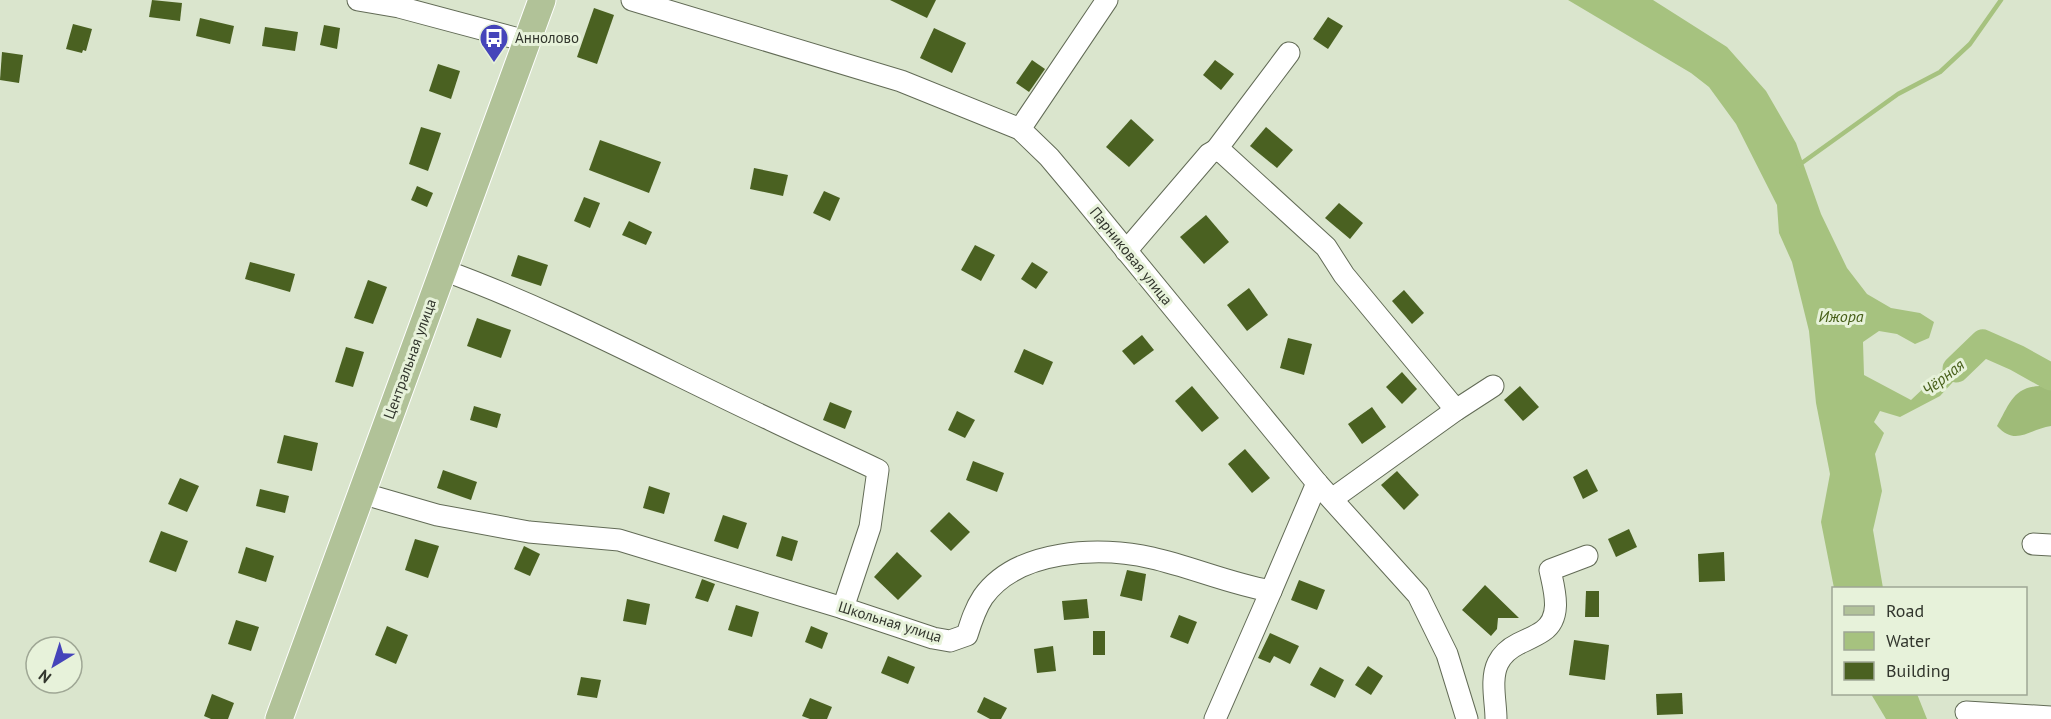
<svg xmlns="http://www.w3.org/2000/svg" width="2051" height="719" font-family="'PT Sans',sans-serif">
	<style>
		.forest { fill: #9fbb78 }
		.water { fill: #a6c27f }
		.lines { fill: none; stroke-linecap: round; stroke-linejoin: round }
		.stream { stroke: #a6c27f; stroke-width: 4.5 }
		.river { stroke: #a6c27f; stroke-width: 27 }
		.building { fill: #4a6121 }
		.minor-casing { stroke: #626b56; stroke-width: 23 }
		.major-casing { stroke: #fff; stroke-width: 29 }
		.minor { stroke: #fff; stroke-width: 21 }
		.major { stroke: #b1c298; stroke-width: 27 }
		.labels { text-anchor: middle; stroke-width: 6; stroke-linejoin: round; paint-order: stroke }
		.poi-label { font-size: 15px; fill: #32362d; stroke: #e7f2da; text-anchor: start }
		.street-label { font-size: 15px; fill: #32362d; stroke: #e7f2da }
		.water-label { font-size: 16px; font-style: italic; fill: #475f19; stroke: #e7f2da }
	</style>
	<rect width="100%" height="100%" fill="#dae5cd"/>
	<path class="forest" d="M 2040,386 L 2051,389 L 2051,426 C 2029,429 2016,447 1997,426 C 2009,405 2013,387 2040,386 Z"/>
	<g class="water">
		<polygon points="1568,0 1653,0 1727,47 1766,91 1796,143 1821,214 1847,268 1867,294 1891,308 1920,313 1934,322 1929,338 1915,344 1897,334 1879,331 1863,342 1864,375 1911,400 1961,353 1983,343 1963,371 1940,396 1900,417 1880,411 1874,422 1884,433 1875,454 1882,491 1873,530 1883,588 1834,588 1821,522 1830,474 1816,403 1809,331 1792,262 1779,233 1777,205 1736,124 1709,87 1691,73"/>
		<polygon points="1871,694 1917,694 1927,719 1886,719"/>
	</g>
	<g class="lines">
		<polyline class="stream" points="1799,165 1898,94 1940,72 1970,44 2001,0"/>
		<polyline class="river" points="1956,369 1983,343 2017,358 2051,377"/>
	</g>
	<g class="building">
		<polygon points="152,0 182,3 180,21 149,17"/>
		<polygon points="890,0 936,0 927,18"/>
		<polygon points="594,8 614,15 597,64 577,57"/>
		<polygon points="1328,17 1343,26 1328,49 1313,39"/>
		<polygon points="200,18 234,26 230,44 196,36"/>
		<polygon points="73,24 92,29 86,51 83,50 82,53 66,49"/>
		<polygon points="324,25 340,28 337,49 320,45"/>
		<polygon points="265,27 298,32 295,51 262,46"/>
		<polygon points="934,28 966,43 952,73 920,58"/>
		<polygon points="2,52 23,55 19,83 0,80"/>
		<polygon points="1032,60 1045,69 1029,92 1016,83"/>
		<polygon points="1215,60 1234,74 1221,90 1203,75"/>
		<polygon points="438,64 460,71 451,99 429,91"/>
		<polygon points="1131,119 1154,140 1129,167 1106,147"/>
		<polygon points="421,127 441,133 428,171 409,164"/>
		<polygon points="1266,127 1293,150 1277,168 1250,146"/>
		<polygon points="600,140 661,162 649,193 589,170"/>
		<polygon points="754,168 788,175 783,196 750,189"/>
		<polygon points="417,186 433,193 427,207 411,200"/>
		<polygon points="824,191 840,198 830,221 813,213"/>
		<polygon points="584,197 600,203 590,228 574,221"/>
		<polygon points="1339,203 1363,223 1350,239 1325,218"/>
		<polygon points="1206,215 1229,242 1204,264 1180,237"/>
		<polygon points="629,221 652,232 646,245 622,235"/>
		<polygon points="975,245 995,255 981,281 961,270"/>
		<polygon points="518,255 548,265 541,286 511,276"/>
		<polygon points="250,262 295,274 290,292 245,279"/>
		<polygon points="1032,262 1048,272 1036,289 1021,279"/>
		<polygon points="368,280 387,287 373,324 354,318"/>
		<polygon points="1249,288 1268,315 1247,331 1227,305"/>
		<polygon points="1404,290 1424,313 1412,324 1392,301"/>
		<polygon points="477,318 511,330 501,358 467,346"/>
		<polygon points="1142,335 1154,350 1134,365 1122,351"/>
		<polygon points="1288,338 1312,344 1304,375 1280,368"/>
		<polygon points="346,347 364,352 353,387 335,382"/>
		<polygon points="1024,349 1053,362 1043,385 1014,372"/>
		<polygon points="1402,372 1417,389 1402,404 1386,387"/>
		<polygon points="1192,386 1219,418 1202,432 1175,401"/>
		<polygon points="1520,386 1539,407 1523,421 1504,400"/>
		<polygon points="830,402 852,411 845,429 823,420"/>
		<polygon points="474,406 501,414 497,428 470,420"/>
		<polygon points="1372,407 1386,427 1362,444 1348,424"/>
		<polygon points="957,411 975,420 965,438 948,430"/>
		<polygon points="284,435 318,443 312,471 277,463"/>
		<polygon points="1245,449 1270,478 1252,493 1228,464"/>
		<polygon points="973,461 1004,473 997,492 966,480"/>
		<polygon points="1587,469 1598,491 1583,499 1573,477"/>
		<polygon points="443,470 477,482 471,500 437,488"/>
		<polygon points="1397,471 1419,495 1404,510 1381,485"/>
		<polygon points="180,478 199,486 187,512 168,504"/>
		<polygon points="649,486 670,493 664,514 643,508"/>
		<polygon points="260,489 289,496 285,513 256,506"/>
		<polygon points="949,512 970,532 951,551 930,531"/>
		<polygon points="723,515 747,523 738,549 714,541"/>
		<polygon points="1629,529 1637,547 1616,557 1608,539"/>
		<polygon points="161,531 188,541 176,572 149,562"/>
		<polygon points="782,536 798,541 792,561 776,556"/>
		<polygon points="415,539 439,546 428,578 405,570"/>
		<polygon points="524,546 540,554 530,576 514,569"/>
		<polygon points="246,547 274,556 266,582 238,573"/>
		<polygon points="897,552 922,576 898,600 874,577"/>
		<polygon points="1724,552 1725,581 1699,582 1698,554"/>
		<polygon points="1127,570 1146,574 1142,601 1120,596"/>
		<polygon points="702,579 715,584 708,602 695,598"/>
		<polygon points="1299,580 1325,590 1317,610 1291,600"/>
		<polygon points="1485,585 1519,618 1498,618 1497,629 1491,636 1462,610"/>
		<polygon points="1586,591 1599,591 1599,617 1585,617"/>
		<polygon points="627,599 650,604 646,625 623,621"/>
		<polygon points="1087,599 1089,618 1064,620 1062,601"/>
		<polygon points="736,605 759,612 752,637 728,630"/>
		<polygon points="1179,615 1197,622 1188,644 1170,637"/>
		<polygon points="236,620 259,627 251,651 228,644"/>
		<polygon points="387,626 408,635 396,664 375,655"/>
		<polygon points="811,626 828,633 822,649 805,642"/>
		<rect x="1093" y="631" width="12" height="24"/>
		<polygon points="1270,633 1299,646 1290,664 1274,656 1270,663 1258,658"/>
		<polygon points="1574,640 1609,645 1605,680 1569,675"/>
		<polygon points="1053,646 1056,671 1037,673 1034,649"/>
		<polygon points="888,656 915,667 908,684 881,673"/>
		<polygon points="1368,666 1383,676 1371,695 1355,685"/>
		<polygon points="1320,667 1344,680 1335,698 1310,685"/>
		<polygon points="581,677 601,680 597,698 577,695"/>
		<polygon points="1682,693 1683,714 1657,715 1656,694"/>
		<polygon points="212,694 234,703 228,719 211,719 204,716"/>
		<polygon points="984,697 1007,708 1001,719 990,719 977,712"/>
		<polygon points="810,698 832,707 827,719 810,719 802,716"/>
	</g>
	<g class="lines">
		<g class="minor-casing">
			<g id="minor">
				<polyline points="358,0 399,7 526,41"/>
				<polyline points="632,0 901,81 1020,129 1049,157 1075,188 1317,483 1418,595 1447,654 1467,719"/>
				<polyline points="1020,129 1107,0"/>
				<polyline points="1216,150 1289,53"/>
				<polyline points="1126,251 1209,154 1216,150 1223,153 1326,247 1344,275 1456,410"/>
				<path d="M 443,270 C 556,311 662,369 771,420 C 806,437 843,453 878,470 L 870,527 L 843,608"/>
				<path d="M 361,493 L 437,515 L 529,532 L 619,540 L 843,608 L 933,638 L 950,641 L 967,635 C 971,622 975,609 983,597 C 1017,549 1100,546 1152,558 C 1192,567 1230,584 1271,591 L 1317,483"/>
				<polyline points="1332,499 1456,410 1493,386"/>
				<polyline points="2033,544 2051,545"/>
				<polyline points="1966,712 2051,717"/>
				<polyline points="1215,719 1271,591"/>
				<path d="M 1496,719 C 1496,702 1490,679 1498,663 C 1502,655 1510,648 1518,644 C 1526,640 1536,636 1543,631 C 1563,617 1554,589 1550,570 L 1587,556"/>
			</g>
		</g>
		<g class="major-casing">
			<polyline id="major" points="279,719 542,0"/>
		</g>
		<use href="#minor" class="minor"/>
		<use href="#major" class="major"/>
	</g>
	<defs>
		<g id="bus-pin" transform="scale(1.5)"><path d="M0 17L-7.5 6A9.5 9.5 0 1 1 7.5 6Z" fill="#4544ba" stroke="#e7f2da"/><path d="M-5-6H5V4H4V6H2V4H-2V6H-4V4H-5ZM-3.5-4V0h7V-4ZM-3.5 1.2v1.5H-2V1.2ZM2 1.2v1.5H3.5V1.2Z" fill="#fff"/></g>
	</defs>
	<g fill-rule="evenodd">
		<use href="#bus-pin" x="494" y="38"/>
	</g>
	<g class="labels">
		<g class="poi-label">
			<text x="515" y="43">Аннолово</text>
		</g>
		<g class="street-label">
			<text transform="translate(1131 256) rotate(51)" y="5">Парниковая улица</text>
			<text transform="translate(410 359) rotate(-70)" y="5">Центральная улица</text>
			<text transform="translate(890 622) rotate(17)" y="5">Школьная улица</text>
		</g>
		<g class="water-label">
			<text x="1841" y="322">Ижора</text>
			<text transform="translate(1943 377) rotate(-38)" y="6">Чёрная</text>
		</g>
	</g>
	<rect x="1832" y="587" width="195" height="108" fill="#e7f2da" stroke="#9fa795" stroke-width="1.5"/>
	<rect x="1844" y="606" width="30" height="9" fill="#b1c298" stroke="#9fa795" stroke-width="1.5"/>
	<text x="1886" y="617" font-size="18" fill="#32362d">Road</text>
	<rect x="1844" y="632" width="30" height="18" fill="#a6c27f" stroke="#9fa795" stroke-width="1.5"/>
	<text x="1886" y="647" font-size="18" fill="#32362d">Water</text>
	<rect x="1844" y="662" width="30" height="18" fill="#4a6121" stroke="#9fa795" stroke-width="1.5"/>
	<text x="1886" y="677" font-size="18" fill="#32362d">Building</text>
	<g transform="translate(54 665) rotate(218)"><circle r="28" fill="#e7f2da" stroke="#9fa795" stroke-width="1.5"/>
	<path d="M0-4.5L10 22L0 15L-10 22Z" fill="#4544ba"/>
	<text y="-9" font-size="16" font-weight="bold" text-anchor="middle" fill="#32362d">N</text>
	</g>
</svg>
